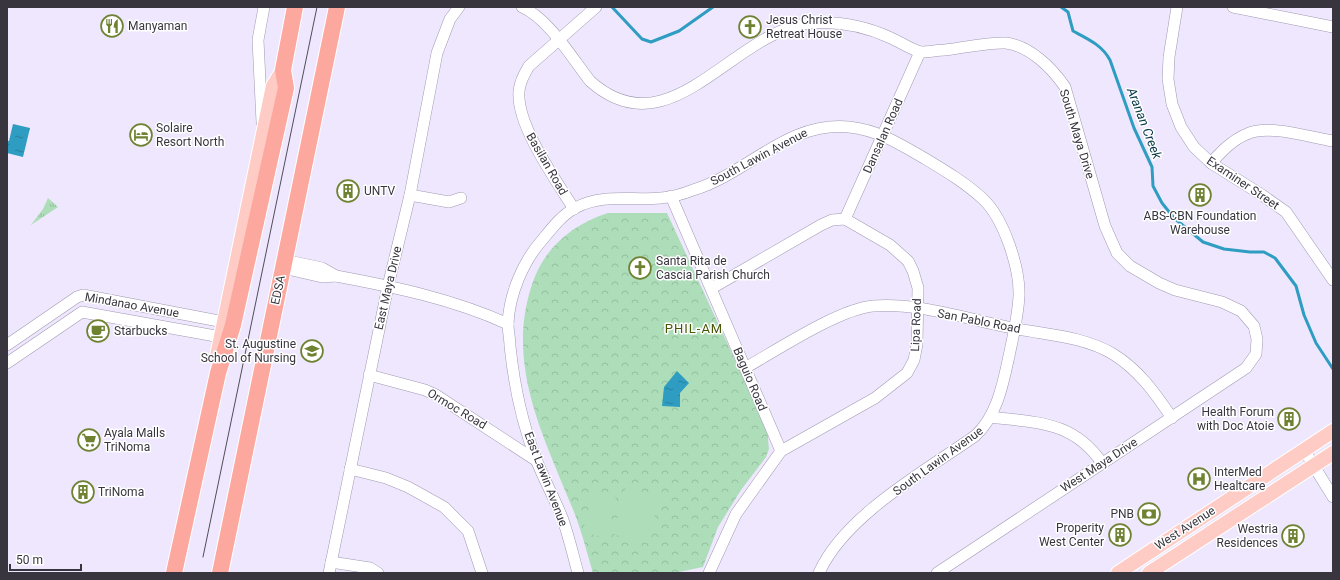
<svg xmlns="http://www.w3.org/2000/svg" width="1340" height="580" font-family="Roboto,sans-serif">
	<style>
		.grass { fill: url(#grass-tufts) }
		.park { fill: url(#park-crowns) }
		.garden { fill: #addeb9 }
		.water { fill: url(#water-ripples) }
		.lines { fill: none; stroke-linecap: round; stroke-linejoin: round }
		.stream { stroke: #2e9dc1; stroke-width: 3 }
		.minor-casing { stroke: #a199b2; stroke-width: 12 }
		.major-casing { stroke: #fff; stroke-width: 16 }
		.highway-casing { stroke: #fff; stroke-width: 18 }
		.minor { stroke: #fff; stroke-width: 11 }
		.major { stroke: #fecbc5; stroke-width: 14 }
		.highway { stroke: #fda89e; stroke-width: 16 }
		.tram { stroke: #514d59; stroke-width: 1 }
		.labels { text-anchor: middle; stroke-width: 3; stroke-linejoin: round; paint-order: stroke }
		.poi-label { font-size: 12px; fill: #38353f; stroke: #fff; text-anchor: start }
		.street-label { font-size: 12px; fill: #38353f; stroke: #fff }
		.water-label { font-size: 13px; font-style: italic; fill: #093a49; stroke: #fff }
		.neighbourhood-label { font-size: 13px; letter-spacing: 1px; fill: #475707; stroke: #fff }
	</style>
	<defs>
		<pattern id="grass-tufts" width="24" height="20" patternUnits="userSpaceOnUse"><rect width="24" height="20" fill="#addeb9"/><path d="M3 7l-1-3M5 7V3M7 7l1-3M15 17l-1-3M17 17v-4M19 17l1-3" fill="none" stroke="#96bfa0"/></pattern>
		<pattern id="park-crowns" width="20" height="18" patternUnits="userSpaceOnUse"><rect width="20" height="18" fill="#addeb9"/><path d="M2 6a3 3 0 1 1 6 0M12 15a3 3 0 1 1 6 0" fill="none" stroke="#96bfa0"/></pattern>
		<pattern id="water-ripples" width="26" height="14" patternUnits="userSpaceOnUse"><rect width="26" height="14" fill="#2e9dc1"/><path d="M2 4q2-2 4 0t4 0M15 11q2-2 4 0t4 0" fill="none" stroke="#28819e"/></pattern>
	</defs>
	<rect width="100%" height="100%" fill="#eee7fd"/>
	<polygon class="grass" points="48,198 58,207 31,225 43,209"/>
	<path class="park" d="M 608,213 L 667,213 L 767,429 L 769,449 L 766,457 L 741,490 L 718,527 L 703,567 L 674,573 L 593,573 C 587,553 582,532 574,512 C 544,437 503,362 534,279 C 547,245 574,224 608,213 Z"/>
	<g class="garden">
		<polygon points="626,487 660,497 647,543 613,534"/>
		<polygon points="592,493 616,498 607,538 583,532"/>
	</g>
	<g class="water">
		<polygon points="13,124 30,128 23,157 7,153 7,141 9,141"/>
		<polygon points="677,371 689,383 680,393 680,407 662,406 664,387"/>
	</g>
	<g class="lines">
		<g class="stream">
			<polyline points="612,7 642,39 651,42 679,31 713,7"/>
			<path d="M 1061,7 L 1068,12 L 1073,31 C 1088,39 1102,45 1110,60 L 1134,128 L 1152,167 L 1153,186 L 1162,203 L 1174,218 L 1203,242 L 1224,249 L 1250,252 L 1264,252 L 1275,258 L 1296,286 L 1304,315 L 1316,343 L 1333,369"/>
		</g>
		<g class="minor-casing">
			<g id="minor">
				<path d="M 522,7 C 548,18 572,58 590,81 C 670,153 733,30 811,23 C 838,21 867,27 891,38 C 898,41 914,51 921,52 C 929,52 938,50 945,50 C 964,48 988,42 1006,43 C 1030,46 1052,68 1065,87 L 1105,226 L 1117,253 L 1130,266 L 1159,283 L 1175,290 L 1222,302 L 1241,311 L 1254,326 L 1257,339 L 1256,354 L 1246,368 L 937,573"/>
				<polyline points="1177,7 1169,57 1168,79 1172,104 1181,127 1194,147 1211,163 1262,195 1286,212 1333,280"/>
				<polyline points="1233,7 1333,27"/>
				<polyline points="262,122 258,40 264,7"/>
				<path d="M 1211,163 C 1221,152 1232,140 1247,134 C 1269,124 1309,137 1333,141"/>
				<polyline points="410,195 449,202 461,198"/>
				<polyline points="671,196 781,451"/>
				<path d="M 574,209 C 556,180 516,125 519,91 C 520,81 524,74 529,66 L 596,7"/>
				<polyline points="845,219 920,52"/>
				<path d="M 284,260 L 322,268 L 336,276 C 395,287 453,299 508,324"/>
				<polyline points="283,268 322,277 336,276"/>
				<polyline points="7,345 77,297 83,295 224,322"/>
				<polyline points="7,363 82,312 221,337"/>
				<path d="M 745,368 C 777,350 839,309 873,306 C 918,302 969,320 1013,328 C 1046,335 1083,336 1113,354 C 1139,370 1155,393 1172,418"/>
				<polyline points="369,375 425,390 436,395 537,461"/>
				<path d="M 991,417 C 1038,423 1073,421 1102,463"/>
				<polyline points="1304,450 1333,497"/>
				<polyline points="350,469 386,478 408,487 444,507 468,531 482,573"/>
				<polyline points="331,562 370,568 378,573"/>
				<polyline points="329,573 388,286 410,195 437,53 450,19 459,7"/>
				<path d="M 578,573 C 573,555 569,537 563,520 C 555,499 544,480 536,459 C 522,423 514,385 510,346 C 510,339 508,331 508,324 C 509,295 523,261 543,239 C 552,228 562,215 575,208 C 603,193 631,201 661,198 C 672,197 683,194 693,190 C 749,173 787,121 849,127 C 878,130 900,144 924,158 C 944,170 966,183 983,199 C 1004,219 1020,268 1019,296 C 1018,316 1013,337 1009,356 C 1003,384 997,416 975,436 C 925,471 844,516 819,573"/>
				<polyline points="709,573 736,514 781,451 875,398 907,373 914,360 917,344 918,288 913,271 908,261 890,245 845,219 832,220 821,225 712,288"/>
			</g>
		</g>
		<g class="major-casing">
			<g id="major">
				<polyline points="217,356 273,86 283,70"/>
				<polyline points="1118,573 1333,431"/>
				<polyline points="1149,573 1333,453"/>
			</g>
		</g>
		<g class="highway-casing">
			<g id="highway">
				<polyline points="174,573 218,373 233,325 286,88 283,70 295,7"/>
				<polyline points="220,573 337,7"/>
			</g>
		</g>
		<use href="#minor" class="minor"/>
		<use href="#major" class="major"/>
		<use href="#highway" class="highway"/>
		<polyline class="tram" points="203,557 317,7"/>
	</g>
	<defs>
		<g id="restaurant-ring" transform="scale(1.15)"><circle r="9.5" fill="#fff" stroke="#6e8232" stroke-width="1.5"/><path d="M-5-6h1v4h1v-4h1v4h1v-4h1v5L-1.5 .5V6h-2V.5L-5-1ZM5-6V6H3V1.5H1.5Q1.5-4 5-6Z" fill="#6e8232"/></g>
		<g id="church-ring" transform="scale(1.15)"><circle r="9.5" fill="#fff" stroke="#6e8232" stroke-width="1.5"/><path d="M-1.2-6h2.4v3.5h3.3v2.4h-3.3V6h-2.4V-.1h-3.3v-2.4h3.3Z" fill="#6e8232"/></g>
		<g id="hotel-ring" transform="scale(1.15)"><circle r="9.5" fill="#fff" stroke="#6e8232" stroke-width="1.5"/><path d="M-6-4.5h1.5V1H6V5H4.5V3h-9V5H-6ZM-4 0a1.8 1.8 0 1 1 3.6 0ZM.5 0V-2.5h3Q6-2.5 6 0Z" fill="#6e8232"/></g>
		<g id="building-ring" transform="scale(1.15)"><circle r="9.5" fill="#fff" stroke="#6e8232" stroke-width="1.5"/><path d="M-4-6H4V6H1V3H-1V6H-4ZM-2.5-4.3h1.7v1.8h-1.7ZM.8-4.3h1.7v1.8H.8ZM-2.5-1h1.7V.8h-1.7ZM.8-1h1.7V.8H.8Z" fill="#6e8232"/></g>
		<g id="cafe-ring" transform="scale(1.15)"><circle r="9.5" fill="#fff" stroke="#6e8232" stroke-width="1.5"/><path d="M-5.5-4.5H6V0H3Q3 3.5 0 3.5H-2.5Q-5.5 3.5-5.5 0ZM3-3.2v2h1.7v-2ZM-6 4.5H4V6H-6Z" fill="#6e8232"/></g>
		<g id="school-ring" transform="scale(1.15)"><circle r="9.5" fill="#fff" stroke="#6e8232" stroke-width="1.5"/><path d="M0-5L7-2L0 1L-7-2ZM-4 1L0 2.5L4 1V4Q0 6-4 4Z" fill="#6e8232"/></g>
		<g id="supermarket-ring" transform="scale(1.15)"><circle r="9.5" fill="#fff" stroke="#6e8232" stroke-width="1.5"/><path d="M-6-5.5h2.5l.6 2H6L4.5 2H-2.5L-4.4-4H-6ZM-1.5 3.2a1.3 1.3 0 1 0 .1 0ZM3 3.2a1.3 1.3 0 1 0 .1 0Z" fill="#6e8232"/></g>
		<g id="hospital-ring" transform="scale(1.15)"><circle r="9.5" fill="#fff" stroke="#6e8232" stroke-width="1.5"/><path d="M-5-5h3v3.5h4V-5h3V5h-3V1.5h-4V5h-3Z" fill="#6e8232"/></g>
		<g id="bank-ring" transform="scale(1.15)"><circle r="9.5" fill="#fff" stroke="#6e8232" stroke-width="1.5"/><path d="M-6-4H6V4H-6ZM0-2.3a2.3 2.3 0 1 0 0 4.6a2.3 2.3 0 1 0 0-4.6Z" fill="#6e8232"/></g>
	</defs>
	<g fill-rule="evenodd">
		<use href="#restaurant-ring" x="112" y="26"/>
		<use href="#church-ring" x="750" y="27"/>
		<use href="#hotel-ring" x="141" y="135"/>
		<use href="#building-ring" x="348" y="191"/>
		<use href="#building-ring" x="1200" y="195"/>
		<use href="#church-ring" x="640" y="268"/>
		<use href="#cafe-ring" x="98" y="331"/>
		<use href="#school-ring" x="312" y="351"/>
		<use href="#building-ring" x="1289" y="419"/>
		<use href="#supermarket-ring" x="89" y="440"/>
		<use href="#hospital-ring" x="1199" y="479"/>
		<use href="#building-ring" x="83" y="492"/>
		<use href="#bank-ring" x="1149" y="514"/>
		<use href="#building-ring" x="1120" y="535"/>
		<use href="#building-ring" x="1293" y="536"/>
	</g>
	<g class="labels">
		<g class="poi-label">
			<text x="766" y="24">Jesus Christ<tspan x="766" dy="14">Retreat House</tspan></text>
			<text x="128" y="30">Manyaman</text>
			<text x="156" y="132">Solaire<tspan x="156" dy="14">Resort North</tspan></text>
			<text x="364" y="195">UNTV</text>
			<text x="1200" y="220" text-anchor="middle">ABS-CBN Foundation<tspan x="1200" dy="14">Warehouse</tspan></text>
			<text x="656" y="265">Santa Rita de<tspan x="656" dy="14">Cascia Parish Church</tspan></text>
			<text x="114" y="335">Starbucks</text>
			<text x="296" y="348" text-anchor="end">St. Augustine<tspan x="296" dy="14">School of Nursing</tspan></text>
			<text x="1274" y="416" text-anchor="end">Health Forum<tspan x="1274" dy="14">with Doc Atoie</tspan></text>
			<text x="104" y="437">Ayala Malls<tspan x="104" dy="14">TriNoma</tspan></text>
			<text x="1214" y="476">InterMed<tspan x="1214" dy="14">Healtcare</tspan></text>
			<text x="98" y="496">TriNoma</text>
			<text x="1134" y="518" text-anchor="end">PNB</text>
			<text x="1104" y="532" text-anchor="end">Properity<tspan x="1104" dy="14">West Center</tspan></text>
			<text x="1278" y="533" text-anchor="end">Westria<tspan x="1278" dy="14">Residences</tspan></text>
		</g>
		<g class="street-label">
			<text transform="translate(1077 134) rotate(73)" y="4">South Maya Drive</text>
			<text transform="translate(883 136) rotate(-66)" y="4">Dansalan Road</text>
			<text transform="translate(759 157) rotate(-28)" y="4">South Lawin Avenue</text>
			<text transform="translate(547 164) rotate(60)" y="4">Basilan Road</text>
			<text transform="translate(1243 183) rotate(34)" y="4">Examiner Street</text>
			<text transform="translate(388 288) rotate(-77)" y="4">East Maya Drive</text>
			<text transform="translate(278 290) rotate(-78)" y="4">EDSA</text>
			<text transform="translate(132 305) rotate(10)" y="4">Mindanao Avenue</text>
			<text transform="translate(979 321) rotate(11)" y="4">San Pablo Road</text>
			<text transform="translate(916 325) rotate(-88)" y="4">Lipa Road</text>
			<text transform="translate(750 379) rotate(67)" y="4">Baguio Road</text>
			<text transform="translate(457 409) rotate(31)" y="4">Ormoc Road</text>
			<text transform="translate(938 461) rotate(-36)" y="4">South Lawin Avenue</text>
			<text transform="translate(1099 465) rotate(-33)" y="4">West Maya Drive</text>
			<text transform="translate(546 479) rotate(69)" y="4">East Lawin Avenue</text>
			<text transform="translate(1185 528) rotate(-33)" y="4">West Avenue</text>
		</g>
		<g class="water-label">
			<text transform="translate(1145 123) rotate(69)" y="5">Aranan Creek</text>
		</g>
		<g class="neighbourhood-label">
			<text x="694" y="333">PHIL-AM</text>
		</g>
	</g>
	<rect width="1340" height="580" fill="none" stroke="#38353f" stroke-width="16"/>
	<path d="M10 564v6h71v-6" fill="none" stroke="#38353f" stroke-width="2"/>
	<text x="16" y="564" font-size="12" fill="#38353f" stroke="#ffffff" stroke-width="3" paint-order="stroke">50 m</text>
</svg>
